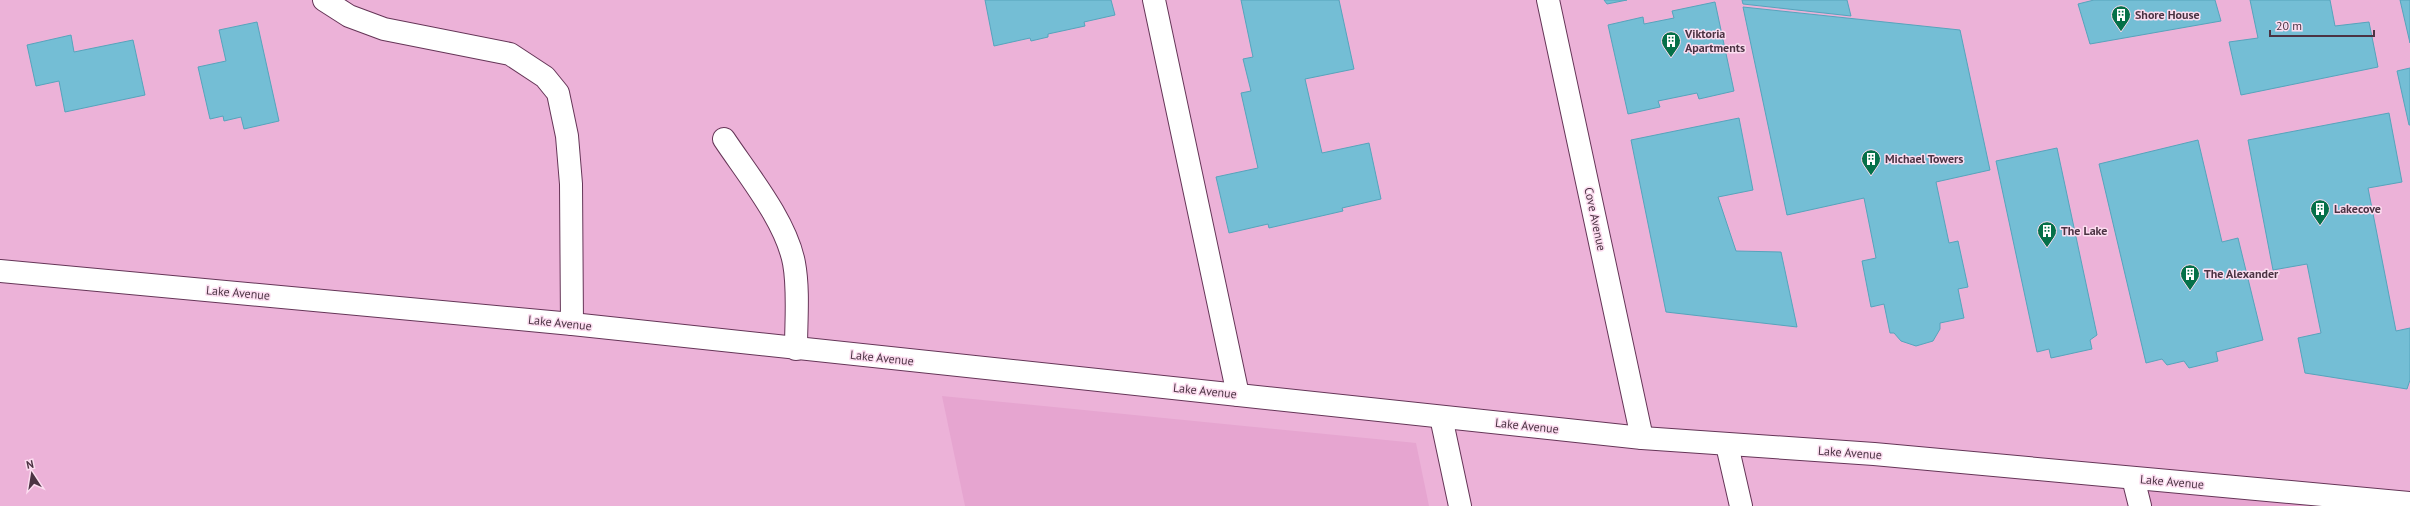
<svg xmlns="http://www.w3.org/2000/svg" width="2410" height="506" font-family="'PT Sans',sans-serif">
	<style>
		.built { fill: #e6a5d0 }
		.building { fill: #74bed5; stroke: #56a4bc }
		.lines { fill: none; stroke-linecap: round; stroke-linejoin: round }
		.minor-casing { stroke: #653557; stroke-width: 24 }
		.minor { stroke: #fff; stroke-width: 22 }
		.labels { text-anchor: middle; stroke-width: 3; stroke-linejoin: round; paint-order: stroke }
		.poi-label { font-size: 12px; font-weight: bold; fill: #4b3343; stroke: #fcddf0; text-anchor: start }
		.street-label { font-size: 12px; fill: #4b3343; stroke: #fcddf0 }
	</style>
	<rect width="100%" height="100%" fill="#ecb2d8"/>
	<g class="built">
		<polygon points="942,396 1416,443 1429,506 965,506"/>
		<polygon points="2133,478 2410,506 2132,506"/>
	</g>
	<g class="building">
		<polygon points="985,0 1111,0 1115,15 1084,22 1085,26 1048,34 1048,37 1031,41 1030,38 994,46"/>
		<polygon points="1241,0 1339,0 1354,69 1305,79 1322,153 1369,143 1381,199 1342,208 1343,211 1269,228 1268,224 1229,233 1216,177 1258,168 1241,93 1251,91 1243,59 1253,57"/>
		<polygon points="1604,0 1627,0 1607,4"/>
		<polygon points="1742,0 1847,0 1851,16 1743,4"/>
		<polygon points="2094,0 2215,0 2221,21 2090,44 2078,4"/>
		<polygon points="2250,0 2330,0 2335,26 2369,22 2378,67 2241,95 2229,42 2258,38"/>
		<polygon points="2400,0 2410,0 2410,43"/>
		<polygon points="1715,2 1734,91 1699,99 1697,93 1658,101 1660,107 1628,114 1608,25 1643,17 1644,24 1674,18 1672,11"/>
		<polygon points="1743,7 1960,30 1990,170 1936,182 1949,243 1958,241 1968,287 1958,289 1964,318 1940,323 1940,329 1933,341 1916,346 1901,341 1894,333 1890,333 1884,304 1871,307 1862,261 1876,258 1864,198 1787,215"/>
		<polygon points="257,22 279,121 244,129 241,117 224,121 223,116 210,119 198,67 226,61 219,30"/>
		<polygon points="71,35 74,52 133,40 145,95 65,112 59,81 36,86 27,45"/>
		<polygon points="2410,68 2410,125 2409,125 2397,71"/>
		<polygon points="2389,113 2402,182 2368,188 2396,331 2410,328 2410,380 2407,389 2305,373 2298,338 2321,333 2307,264 2273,270 2248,140"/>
		<polygon points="1739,118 1753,190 1718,197 1736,251 1781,252 1797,327 1666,312 1631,140"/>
		<polygon points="2198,140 2222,242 2238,238 2263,340 2216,352 2218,361 2189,368 2184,361 2167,365 2162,359 2146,363 2099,164"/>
		<polygon points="2057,148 2097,335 2090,340 2092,349 2051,358 2049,349 2037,352 1996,161"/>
	</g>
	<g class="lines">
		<g class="minor-casing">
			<g id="minor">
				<polyline points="324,0 349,16 384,29 510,54 545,77 558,93 567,136 571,184 572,324"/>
				<polyline points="1154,0 1238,395"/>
				<polyline points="1548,0 1642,438"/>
				<path d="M 724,139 C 748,175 786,221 794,263 C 799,290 796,321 796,349"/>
				<polyline points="0,271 572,324 1642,438 1874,454 2410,503"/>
				<polyline points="1441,417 1460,506"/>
				<polyline points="1727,445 1741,506"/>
				<polyline points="2133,478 2140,506"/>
			</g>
		</g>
		<use href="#minor" class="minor"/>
	</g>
	<defs>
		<g id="building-pin" transform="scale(1)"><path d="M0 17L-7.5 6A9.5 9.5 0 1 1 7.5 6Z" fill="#057048" stroke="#fcddf0"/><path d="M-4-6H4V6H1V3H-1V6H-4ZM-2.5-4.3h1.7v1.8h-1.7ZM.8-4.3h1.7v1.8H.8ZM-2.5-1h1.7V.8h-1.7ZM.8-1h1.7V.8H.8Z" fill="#fff"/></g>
	</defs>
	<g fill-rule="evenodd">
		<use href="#building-pin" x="2121" y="15"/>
		<use href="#building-pin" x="1671" y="41"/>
		<use href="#building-pin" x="1871" y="159"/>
		<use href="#building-pin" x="2320" y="209"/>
		<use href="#building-pin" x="2047" y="231"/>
		<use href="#building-pin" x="2190" y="274"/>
	</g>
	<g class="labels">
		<g class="poi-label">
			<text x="2135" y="19">Shore House</text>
			<text x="1685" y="38">Viktoria<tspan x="1685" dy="14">Apartments</tspan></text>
			<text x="1885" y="163">Michael Towers</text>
			<text x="2334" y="213">Lakecove</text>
			<text x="2061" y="235">The Lake</text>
			<text x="2204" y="278">The Alexander</text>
		</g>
		<g class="street-label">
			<text transform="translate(1595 219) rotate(78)" y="4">Cove Avenue</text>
			<text transform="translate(238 293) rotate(5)" y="4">Lake Avenue</text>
			<text transform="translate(560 323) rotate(6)" y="4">Lake Avenue</text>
			<text transform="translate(882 358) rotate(6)" y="4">Lake Avenue</text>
			<text transform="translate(1205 391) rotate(6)" y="4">Lake Avenue</text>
			<text transform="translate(1527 426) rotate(6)" y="4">Lake Avenue</text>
			<text transform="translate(1850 453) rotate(4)" y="4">Lake Avenue</text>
			<text transform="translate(2172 482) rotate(5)" y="4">Lake Avenue</text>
		</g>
	</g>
	<g transform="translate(32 474) rotate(348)" stroke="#fcddf0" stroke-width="3" paint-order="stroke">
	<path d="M0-3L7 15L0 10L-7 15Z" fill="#4b3343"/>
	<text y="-6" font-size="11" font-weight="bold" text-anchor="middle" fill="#4b3343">N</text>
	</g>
	<path d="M2270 30v6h104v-6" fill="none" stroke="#4b3343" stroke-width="2"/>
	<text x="2276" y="30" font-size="12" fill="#4b3343" stroke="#fcddf0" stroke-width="3" paint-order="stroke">20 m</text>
</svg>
